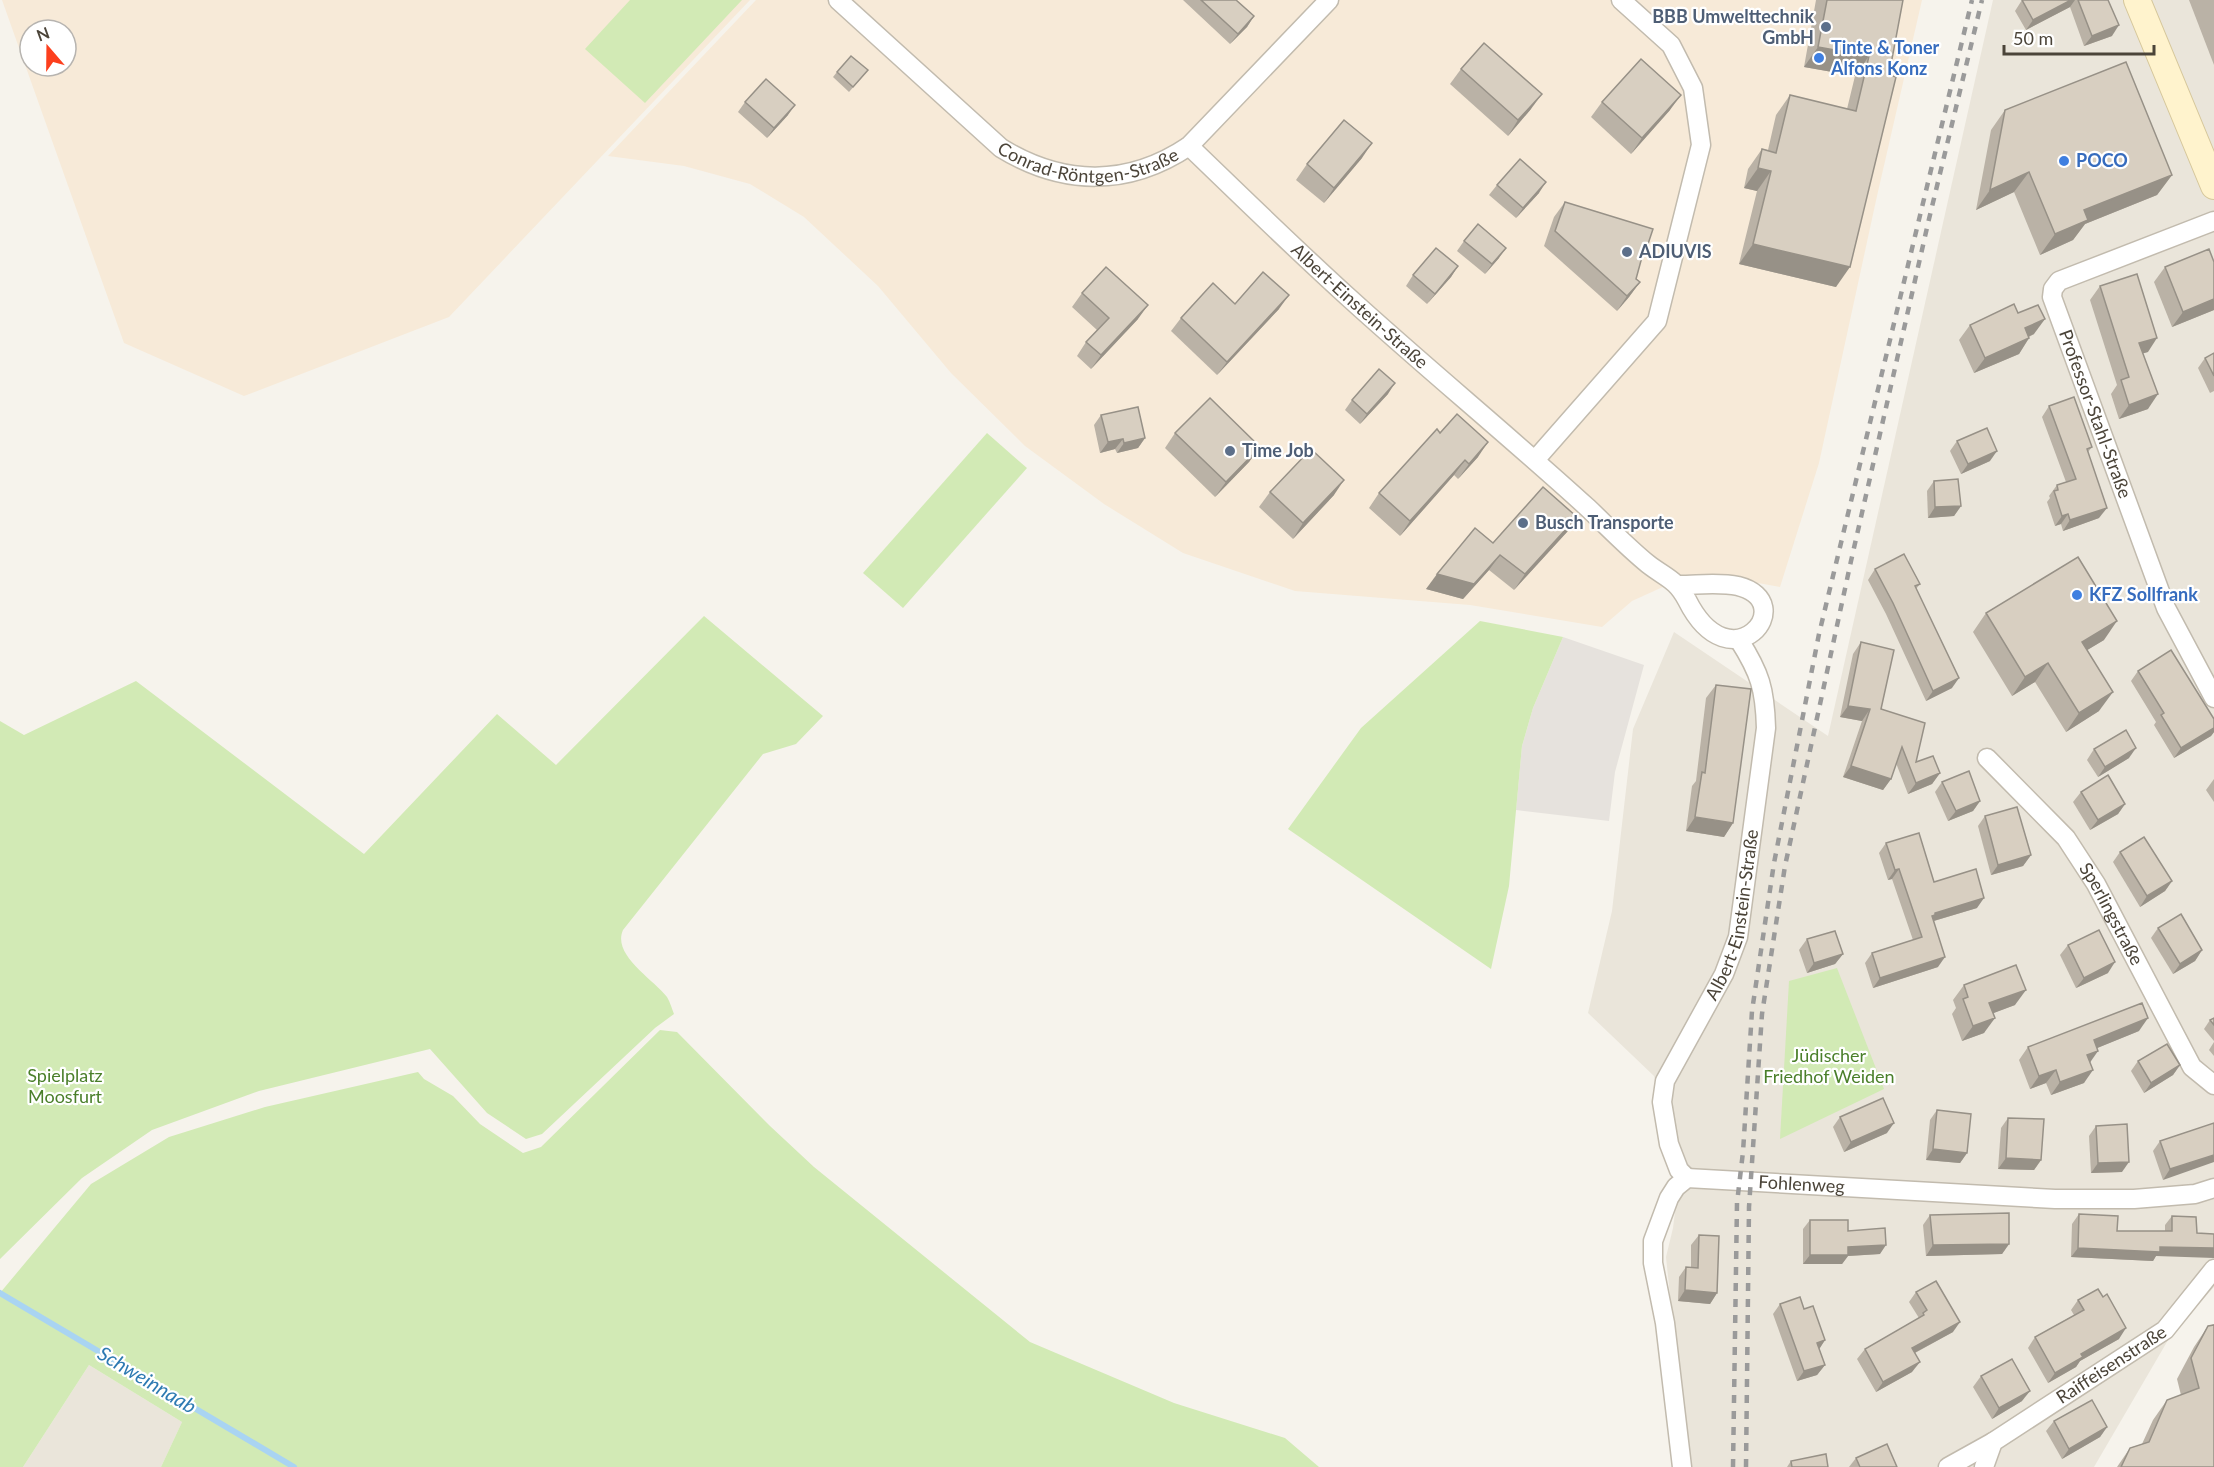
<svg xmlns="http://www.w3.org/2000/svg" width="2214" height="1467" font-family="Lato,sans-serif">
	<style>
		.residential { fill: #eae5da }
		.commercial { fill: #f7ead8; fill-rule: evenodd }
		.industrial { fill: #e6e2dd }
		.green { fill: #d2eab5 }
		.lines { fill: none; stroke-linecap: round; stroke-linejoin: round }
		.stream { stroke: #a9d4f2; stroke-width: 6 }
		.street-casing { stroke: #c2bbae; stroke-width: 21 }
		.secondary-casing { stroke: #d6c79b; stroke-width: 28 }
		.street { stroke: #fff; stroke-width: 18 }
		.secondary { stroke: #fff3cd; stroke-width: 26 }
		.rail { stroke: #9a9a9a; stroke-width: 4.5; stroke-dasharray: 8 8; stroke-linecap: butt }
		.wall { fill: #bab2a6 }
		.shaded-wall { fill: #979187 }
		.building { fill: #d8cfc1; stroke: #979187; stroke-width: 1.5 }
		.service-dot { fill: #5c6f8a; stroke: #fff; stroke-width: 2 }
		.shop-dot { fill: #3f7fe0; stroke: #fff; stroke-width: 2 }
		.labels { text-anchor: middle; stroke-width: 4.5; stroke-linejoin: round; paint-order: stroke }
		.service-label { font-size: 18px; font-weight: bold; fill: #4e5e75; stroke: #fff; text-anchor: start }
		.shop-label { font-size: 18px; font-weight: bold; fill: #366cbe; stroke: #fff; text-anchor: start }
		.street-label { font-size: 18px; fill: #4b4439; stroke: #fff }
		.park-label { font-size: 18px; fill: #4a7f2a; stroke: #fff }
		.water-label { font-size: 20px; font-style: italic; fill: #2e7ab2; stroke: #fff }
	</style>
	<rect width="100%" height="100%" fill="#f6f3ec"/>
	<g class="residential">
		<polygon points="1993,0 2214,0 2214,1287 2171,1335 2094,1467 1688,1467 1666,1257 1673,1228 1680,1172 1654,1076 1588,1013 1612,911 1633,729 1674,632 1828,736"/>
		<polygon points="89,1365 182,1422 161,1467 23,1467"/>
	</g>
	<g class="commercial">
		<path d="M 2,0 L 750,0 L 449,317 L 244,396 L 124,343 ZM 30,30 L 66,30 L 66,66 L 30,66 Z"/>
		<polygon points="756,0 1922,0 1877,196 1819,463 1780,587 1720,576 1687,576 1632,601 1602,627 1470,605 1295,591 1183,553 1104,504 1025,446 951,373 878,286 804,217 750,184 684,166 608,156"/>
	</g>
	<polygon class="industrial" points="1563,637 1644,665 1615,772 1609,821 1516,810 1522,746 1533,708"/>
	<g class="green">
		<polygon points="630,0 742,0 645,103 585,49"/>
		<polygon points="987,433 1027,468 903,608 863,573"/>
		<path d="M 704,616 L 823,716 L 796,744 L 763,754 L 623,930 C 612,955 652,978 667,997 C 670,1002 672,1009 674,1014 L 655,1028 L 542,1134 L 526,1139 L 487,1113 L 430,1049 L 259,1091 L 152,1130 L 82,1178 L 0,1259 L 0,721 L 24,735 L 136,681 L 364,854 L 497,714 L 556,765 Z"/>
		<polygon points="1480,621 1563,637 1533,708 1522,746 1509,886 1491,969 1288,829 1361,728"/>
		<polygon points="1837,968 1884,1089 1780,1139 1789,981"/>
		<polygon points="660,1030 677,1032 770,1126 814,1167 1030,1342 1174,1403 1285,1438 1319,1467 161,1467 182,1422 89,1365 23,1467 0,1467 0,1293 91,1184 169,1137 265,1107 418,1072 424,1079 453,1096 480,1124 523,1153 541,1147"/>
	</g>
	<g class="lines">
		<polyline class="stream" points="0,1293 294,1467"/>
		<g class="street-casing">
			<g id="street">
				<path id="s1" d="M 838,0 L 1001,148 C 1063,186 1128,187 1189,146 L 1329,0"/>
				<path id="s2" d="M 1189,146 C 1241,196 1293,247 1347,296 C 1426,368 1509,436 1588,508 C 1608,527 1627,547 1648,564 C 1666,578 1676,579 1687,600 C 1731,688 1802,602 1738,586 C 1719,582 1698,585 1679,585"/>
				<path id="s3" d="M 2214,221 L 2059,281 L 2053,289 L 2052,297 L 2166,608 L 2214,698"/>
				<polyline points="1535,460 1657,321 1701,145 1693,88 1671,45 1621,0"/>
				<path id="s4" d="M 1987,758 L 2066,838 L 2096,884 L 2192,1067 L 2214,1085"/>
				<path id="s5" d="M 1687,1178 L 1679,1170 L 1669,1144 L 1662,1102 L 1665,1081 L 1724,974 L 1738,937 L 1766,728 C 1765,689 1760,673 1739,640"/>
				<path id="s6" d="M 1682,1467 L 1665,1323 L 1653,1263 L 1653,1241 L 1669,1198 L 1676,1187 L 1687,1178 L 2055,1199 L 2134,1199 L 2195,1194 L 2214,1188"/>
				<polyline points="1948,1467 1993,1442"/>
				<path id="s7" d="M 1984,1467 L 1993,1442 L 2165,1330 L 2214,1269"/>
			</g>
		</g>
		<g class="secondary-casing">
			<polyline id="secondary" points="2137,0 2214,186"/>
		</g>
		<use href="#street" class="street"/>
		<use href="#secondary" class="secondary"/>
		<g class="rail">
			<polyline points="1733,1467 1737,1203 1743,1152 1752,1011 1774,863 1819,634 1972,0"/>
			<polyline points="1746,1467 1749,1207 1762,1014 1785,866 1851,561 1929,219 1982,0"/>
		</g>
	</g>
	<g class="wall">
		<polygon points="1183,0 1236,0 1254,16 1247,27 1230,44"/>
		<polygon points="1816,0 1903,0 1836,287 1739,264 1757,191 1744,188 1748,169 1762,149 1768,150 1776,115 1790,95 1847,109 1855,76 1804,67"/>
		<polygon points="2022,0 2108,0 2112,36 2084,46 2070,7 2026,30 2015,11"/>
		<polygon points="2189,0 2214,0 2214,65"/>
		<polygon points="1461,69 1531,109 1508,136 1450,84"/>
		<polygon points="837,72 864,75 849,92 833,77"/>
		<polygon points="745,102 788,115 767,138 738,112"/>
		<polygon points="1602,102 1670,110 1631,154 1591,117"/>
		<polygon points="2005,110 2172,175 2157,195 2085,224 2073,240 2040,255 2014,192 1976,210 1991,130"/>
		<polygon points="1362,158 1324,203 1296,180 1307,164"/>
		<polygon points="1497,185 1539,193 1516,218 1489,195"/>
		<polygon points="1565,202 1640,282 1629,297 1617,311 1544,246 1554,217"/>
		<polygon points="1464,241 1499,258 1485,274 1457,251"/>
		<polygon points="1458,266 1451,277 1427,304 1406,286 1413,275"/>
		<polygon points="2165,267 2214,310 2172,327 2154,282"/>
		<polygon points="2100,286 2148,352 2143,353 2148,409 2119,419 2111,394 2117,385 2090,300"/>
		<polygon points="1082,293 1138,319 1091,369 1077,356 1086,342 1097,330 1072,307"/>
		<polygon points="1235,304 1279,309 1217,375 1171,331 1181,318"/>
		<polygon points="2018,313 2034,334 2029,337 2029,338 2019,354 1974,373 1959,340 1970,325"/>
		<polygon points="2214,353 2214,391 2210,393 2198,368 2205,358"/>
		<polygon points="1388,394 1360,424 1345,410 1352,400"/>
		<polygon points="2049,406 2092,447 2088,452 2099,518 2063,531 2061,524 2055,526 2047,502 2050,498 2049,496 2057,485 2066,482 2042,417"/>
		<polygon points="1101,415 1145,438 1138,448 1117,453 1115,449 1100,453 1094,425"/>
		<polygon points="1175,433 1260,447 1249,462 1215,497 1165,448"/>
		<polygon points="1440,433 1478,457 1458,479 1454,475 1400,536 1369,508 1379,493"/>
		<polygon points="1957,441 1990,461 1961,474 1950,451"/>
		<polygon points="1934,481 1961,506 1954,516 1928,518 1927,491"/>
		<polygon points="1270,492 1334,495 1293,539 1259,507"/>
		<polygon points="1577,517 1567,532 1514,590 1489,570 1463,599 1426,589 1493,543"/>
		<polygon points="1875,569 1920,584 1916,589 1952,688 1926,701 1886,614 1868,580"/>
		<polygon points="1986,613 2104,640 2087,650 2099,711 2066,732 2035,682 2012,696 1973,632"/>
		<polygon points="1861,642 1881,709 1916,762 1940,773 1932,784 1908,794 1896,763 1891,779 1883,790 1843,777 1862,721 1840,717 1853,654"/>
		<polygon points="2138,671 2214,719 2214,732 2211,736 2174,758 2154,725 2156,722 2131,681"/>
		<polygon points="1716,685 1733,823 1724,837 1686,831 1692,786 1696,781 1706,698"/>
		<polygon points="2094,749 2129,758 2098,777 2087,760"/>
		<polygon points="2214,779 2214,802 2206,790"/>
		<polygon points="1942,782 1980,801 1973,811 1948,821 1935,792"/>
		<polygon points="2081,792 2125,804 2118,814 2090,830 2073,802"/>
		<polygon points="1985,816 2031,855 2023,866 1991,875 1978,826"/>
		<polygon points="1886,843 1934,882 1977,908 1934,921 1938,967 1873,988 1865,963 1872,953 1913,940 1892,879 1888,880 1879,853"/>
		<polygon points="2120,852 2172,881 2165,891 2140,907 2113,862"/>
		<polygon points="2158,928 2202,950 2195,961 2173,974 2151,938"/>
		<polygon points="1807,939 1843,954 1835,964 1807,973 1799,950"/>
		<polygon points="2068,945 2108,973 2076,988 2060,955"/>
		<polygon points="1964,985 2015,1005 1993,1013 1984,1033 1962,1041 1952,1014 1956,1008 1953,1000"/>
		<polygon points="2214,1018 2214,1041 2204,1029 2210,1020"/>
		<polygon points="2139,1031 2097,1048 2090,1062 2084,1083 2051,1095 2046,1083 2030,1089 2019,1060 2028,1047"/>
		<polygon points="2214,1042 2214,1056 2209,1050"/>
		<polygon points="2138,1061 2180,1065 2173,1075 2144,1093 2131,1071"/>
		<polygon points="1937,1110 1967,1153 1960,1163 1926,1160 1930,1120"/>
		<polygon points="1840,1117 1887,1133 1844,1152 1833,1127"/>
		<polygon points="2008,1118 2041,1160 2034,1170 1998,1169 2001,1128"/>
		<polygon points="2214,1123 2163,1180 2153,1151 2160,1141"/>
		<polygon points="2096,1126 2122,1172 2091,1173 2089,1136"/>
		<polygon points="2079,1214 2117,1231 2165,1231 2165,1225 2172,1216 2196,1217 2156,1256 2153,1261 2071,1257 2072,1224"/>
		<polygon points="1930,1215 2009,1244 2002,1254 1926,1256 1923,1225"/>
		<polygon points="1810,1220 1848,1231 1880,1254 1848,1256 1842,1264 1803,1264 1803,1229"/>
		<polygon points="1699,1235 1717,1293 1710,1304 1678,1301 1679,1277 1686,1267 1691,1267 1691,1245"/>
		<polygon points="1916,1292 1953,1332 1915,1353 1912,1372 1876,1392 1857,1359 1865,1349 1919,1318 1909,1302"/>
		<polygon points="2078,1300 2119,1339 2080,1361 2076,1367 2048,1383 2028,1348 2035,1337 2074,1315 2071,1310"/>
		<polygon points="1780,1304 1804,1309 1825,1340 1819,1349 1825,1365 1817,1375 1797,1381 1773,1314"/>
		<polygon points="2214,1324 2214,1467 2117,1467 2130,1448 2142,1444 2153,1420 2167,1400 2181,1395 2177,1379 2194,1347 2208,1326"/>
		<polygon points="1981,1376 2022,1401 1992,1419 1973,1387"/>
		<polygon points="2054,1421 2107,1427 2100,1437 2062,1459 2046,1431"/>
		<polygon points="1856,1458 1897,1467 1849,1467"/>
		<polygon points="1791,1461 1828,1467 1787,1467"/>
	</g>
	<g class="shaded-wall">
		<polygon points="2071,0 2075,0 2070,7 2026,30 2033,20"/>
		<polygon points="1254,16 1247,27 1230,44 1238,34"/>
		<polygon points="2119,25 2112,36 2084,46 2092,36"/>
		<polygon points="1818,47 1869,56 1855,76 1804,67"/>
		<polygon points="1542,94 1531,109 1508,136 1518,120"/>
		<polygon points="1681,95 1670,110 1631,154 1642,138"/>
		<polygon points="795,105 788,115 767,138 774,128"/>
		<polygon points="1372,143 1362,158 1324,203 1334,188"/>
		<polygon points="1758,168 1771,171 1757,191 1744,188"/>
		<polygon points="2029,172 2014,192 1976,210 1990,190"/>
		<polygon points="2172,175 2157,195 2085,224 2073,240 2040,255 2055,234 2084,210"/>
		<polygon points="1546,182 1539,193 1516,218 1523,208"/>
		<polygon points="1753,244 1850,267 1836,287 1739,264"/>
		<polygon points="1506,248 1499,258 1485,274 1492,264"/>
		<polygon points="1458,266 1451,277 1427,304 1435,294"/>
		<polygon points="1640,282 1629,297 1617,311 1627,296"/>
		<polygon points="1289,295 1279,309 1217,375 1227,362"/>
		<polygon points="2214,299 2214,310 2172,327 2183,312"/>
		<polygon points="1148,305 1138,319 1091,369 1101,355"/>
		<polygon points="2045,319 2034,334 2014,343 2025,328"/>
		<polygon points="2029,338 2019,354 1974,373 1985,358"/>
		<polygon points="2157,338 2148,352 2130,357 2139,343"/>
		<polygon points="1395,383 1388,394 1360,424 1367,414"/>
		<polygon points="2158,394 2148,409 2119,419 2129,405"/>
		<polygon points="1145,438 1138,448 1117,453 1124,443"/>
		<polygon points="1123,439 1115,449 1100,453 1108,442"/>
		<polygon points="1488,442 1478,457 1458,479 1469,464"/>
		<polygon points="1260,447 1249,462 1215,497 1226,482"/>
		<polygon points="1997,451 1990,461 1961,474 1968,464"/>
		<polygon points="1465,460 1454,475 1400,536 1410,521"/>
		<polygon points="1344,480 1334,495 1293,539 1303,523"/>
		<polygon points="1961,506 1954,516 1928,518 1935,507"/>
		<polygon points="2107,508 2099,518 2063,531 2070,520"/>
		<polygon points="2068,514 2061,524 2055,526 2062,516"/>
		<polygon points="1577,517 1567,532 1514,590 1525,574"/>
		<polygon points="1500,555 1489,570 1463,599 1426,589 1437,574"/>
		<polygon points="2117,621 2104,640 2069,661 2082,642"/>
		<polygon points="2048,663 2035,682 2012,696 2025,677"/>
		<polygon points="1959,678 1952,688 1926,701 1933,691"/>
		<polygon points="2113,692 2099,711 2066,732 2079,713"/>
		<polygon points="1848,706 1870,709 1862,721 1840,717"/>
		<polygon points="2214,728 2214,732 2211,736 2174,758 2181,748"/>
		<polygon points="2136,748 2129,758 2098,777 2105,767"/>
		<polygon points="1851,766 1891,779 1883,790 1843,777"/>
		<polygon points="1940,773 1932,784 1908,794 1916,783"/>
		<polygon points="1980,801 1973,811 1948,821 1956,811"/>
		<polygon points="2125,804 2118,814 2090,830 2098,820"/>
		<polygon points="1695,817 1733,823 1724,837 1686,831"/>
		<polygon points="2031,855 2023,866 1991,875 1998,865"/>
		<polygon points="1899,869 1892,879 1888,880 1895,870"/>
		<polygon points="2172,881 2165,891 2140,907 2147,896"/>
		<polygon points="1984,898 1977,908 1930,922 1928,925 1935,913"/>
		<polygon points="2202,950 2195,961 2173,974 2180,964"/>
		<polygon points="1843,954 1835,964 1807,973 1814,963"/>
		<polygon points="1945,957 1938,967 1873,988 1880,978"/>
		<polygon points="2115,962 2108,973 2076,988 2084,978"/>
		<polygon points="2026,990 2015,1005 1978,1019 1989,1003"/>
		<polygon points="1995,1018 1984,1033 1962,1041 1973,1026"/>
		<polygon points="2148,1018 2139,1031 2085,1053 2094,1040"/>
		<polygon points="2098,1051 2089,1064 2087,1055"/>
		<polygon points="2180,1065 2173,1075 2144,1093 2151,1083"/>
		<polygon points="2056,1070 2046,1083 2030,1089 2039,1076"/>
		<polygon points="2093,1070 2084,1083 2051,1095 2060,1082"/>
		<polygon points="1894,1123 1887,1133 1844,1152 1851,1142"/>
		<polygon points="1933,1149 1967,1153 1960,1163 1926,1160"/>
		<polygon points="2214,1155 2214,1162 2163,1180 2170,1169"/>
		<polygon points="2006,1158 2041,1160 2034,1170 1998,1169"/>
		<polygon points="2129,1162 2122,1172 2091,1173 2098,1163"/>
		<polygon points="2009,1244 2002,1254 1926,1256 1933,1245"/>
		<polygon points="1886,1245 1880,1254 1848,1256 1842,1264 1803,1264 1810,1255 1848,1247"/>
		<polygon points="2160,1247 2214,1248 2214,1258 2156,1256 2153,1261 2071,1257 2078,1248"/>
		<polygon points="1685,1290 1717,1293 1710,1304 1678,1301"/>
		<polygon points="1960,1322 1953,1332 1905,1358 1912,1348"/>
		<polygon points="2126,1328 2119,1339 2080,1361 2076,1367 2048,1383 2055,1373 2081,1354"/>
		<polygon points="1825,1340 1818,1351 1817,1343"/>
		<polygon points="1920,1362 1912,1372 1876,1392 1883,1382"/>
		<polygon points="1825,1365 1817,1375 1797,1381 1804,1371"/>
		<polygon points="2030,1391 2022,1401 1992,1419 1999,1408"/>
		<polygon points="2107,1427 2100,1437 2062,1459 2069,1449"/>
	</g>
	<g class="building">
		<polygon points="1201,0 1236,0 1254,16 1238,34"/>
		<polygon points="1827,0 1903,0 1889,75 1896,77 1850,267 1753,244 1771,171 1758,168 1762,149 1776,153 1790,95 1856,111 1869,56 1818,47"/>
		<polygon points="2022,0 2071,0 2033,20"/>
		<polygon points="2078,0 2108,0 2119,25 2092,36"/>
		<polygon points="1484,43 1542,94 1518,120 1461,69"/>
		<polygon points="851,56 868,70 853,87 837,72"/>
		<polygon points="1641,59 1681,95 1642,138 1602,102"/>
		<polygon points="2126,62 2172,175 2084,210 2088,220 2055,234 2029,172 1990,190 2005,110"/>
		<polygon points="766,79 795,105 774,128 745,102"/>
		<polygon points="1344,120 1372,143 1334,188 1307,164"/>
		<polygon points="1520,159 1546,182 1523,208 1497,185"/>
		<polygon points="1565,202 1653,229 1647,247 1645,246 1636,279 1640,282 1627,296 1555,231"/>
		<polygon points="1478,224 1506,248 1492,264 1464,241"/>
		<polygon points="1436,248 1458,266 1435,294 1413,275"/>
		<polygon points="2209,249 2214,262 2214,299 2183,312 2165,267"/>
		<polygon points="1106,267 1148,305 1101,355 1086,342 1109,318 1082,293"/>
		<polygon points="1263,272 1289,295 1227,362 1181,318 1213,283 1235,304"/>
		<polygon points="2137,274 2157,338 2139,343 2158,394 2129,405 2121,380 2129,377 2100,286"/>
		<polygon points="2014,304 2018,313 2038,305 2045,319 2025,328 2029,338 1985,358 1970,325"/>
		<polygon points="2214,353 2214,376 2205,358"/>
		<polygon points="1379,369 1395,383 1367,414 1352,400"/>
		<polygon points="2074,397 2092,447 2087,449 2107,508 2070,520 2068,514 2062,516 2054,491 2058,490 2057,485 2076,479 2049,406"/>
		<polygon points="1210,398 1260,447 1226,482 1175,433"/>
		<polygon points="1138,407 1145,438 1124,443 1123,439 1108,442 1101,415"/>
		<polygon points="1457,414 1488,442 1469,464 1465,460 1410,521 1379,493 1437,429 1440,433"/>
		<polygon points="1987,428 1997,451 1968,464 1957,441"/>
		<polygon points="1311,449 1344,480 1303,523 1270,492"/>
		<polygon points="1958,479 1961,506 1935,507 1934,481"/>
		<polygon points="1543,487 1577,517 1525,574 1500,555 1474,584 1437,574 1475,528 1493,543"/>
		<polygon points="1904,554 1920,584 1915,586 1959,678 1933,691 1893,603 1875,569"/>
		<polygon points="2078,557 2117,621 2082,642 2113,692 2079,713 2048,663 2025,677 1986,613"/>
		<polygon points="1861,642 1894,650 1881,709 1925,723 1916,762 1933,756 1940,773 1916,783 1902,747 1891,779 1851,766 1870,709 1848,706"/>
		<polygon points="2171,650 2214,719 2214,728 2181,748 2161,715 2164,713 2138,671"/>
		<polygon points="1716,685 1751,689 1733,823 1695,817 1702,772 1705,773"/>
		<polygon points="2126,730 2136,748 2105,767 2094,749"/>
		<polygon points="1969,771 1980,801 1956,811 1942,782"/>
		<polygon points="2108,775 2125,804 2098,820 2081,792"/>
		<polygon points="2017,807 2031,855 1998,865 1985,816"/>
		<polygon points="1919,833 1934,882 1976,869 1984,898 1935,913 1935,915 1932,916 1945,957 1880,978 1872,953 1922,937 1899,869 1895,870 1886,843"/>
		<polygon points="2144,837 2172,881 2147,896 2120,852"/>
		<polygon points="2181,914 2202,950 2180,964 2158,928"/>
		<polygon points="2099,930 2115,962 2084,978 2068,945"/>
		<polygon points="1835,931 1843,954 1814,963 1807,939"/>
		<polygon points="2016,965 2026,990 1989,1003 1995,1018 1973,1026 1963,999 1968,997 1964,985"/>
		<polygon points="2142,1003 2148,1018 2094,1040 2098,1051 2087,1055 2093,1070 2060,1082 2056,1070 2039,1076 2028,1047"/>
		<polygon points="2214,1018 2214,1025 2210,1020"/>
		<polygon points="2167,1044 2180,1065 2151,1083 2138,1061"/>
		<polygon points="1883,1098 1894,1123 1851,1142 1840,1117"/>
		<polygon points="1937,1110 1971,1114 1967,1153 1933,1149"/>
		<polygon points="2008,1118 2044,1119 2041,1160 2006,1158"/>
		<polygon points="2214,1123 2214,1155 2170,1169 2160,1141"/>
		<polygon points="2127,1124 2129,1162 2098,1163 2096,1126"/>
		<polygon points="2009,1213 2009,1244 1933,1245 1930,1215"/>
		<polygon points="2079,1214 2118,1216 2117,1231 2172,1231 2172,1216 2196,1217 2197,1233 2214,1234 2214,1248 2160,1247 2160,1252 2078,1248"/>
		<polygon points="1810,1220 1848,1220 1848,1231 1885,1228 1886,1245 1848,1247 1848,1255 1810,1255"/>
		<polygon points="1699,1235 1719,1236 1717,1293 1685,1290 1686,1267 1698,1268"/>
		<polygon points="1936,1281 1960,1322 1912,1348 1920,1362 1883,1382 1865,1349 1924,1315 1923,1313 1927,1310 1916,1292"/>
		<polygon points="2098,1289 2103,1297 2107,1294 2126,1328 2081,1354 2083,1357 2055,1373 2035,1337 2084,1310 2078,1300"/>
		<polygon points="1800,1297 1804,1309 1813,1306 1825,1340 1817,1343 1825,1365 1804,1371 1780,1304"/>
		<polygon points="2214,1325 2214,1467 2121,1467 2130,1448 2149,1442 2167,1400 2199,1388 2191,1358 2208,1326"/>
		<polygon points="2012,1359 2030,1391 1999,1408 1981,1376"/>
		<polygon points="2092,1400 2107,1427 2069,1449 2054,1421"/>
		<polygon points="1887,1444 1897,1467 1860,1467 1856,1458"/>
		<polygon points="1826,1454 1828,1467 1792,1467 1791,1461"/>
	</g>
	<g class="service-dot">
		<circle cx="1826" cy="27" r="6"/>
		<circle cx="1627" cy="252" r="6"/>
		<circle cx="1230" cy="451" r="6"/>
		<circle cx="1523" cy="523" r="6"/>
	</g>
	<g class="shop-dot">
		<circle cx="1819" cy="58" r="6"/>
		<circle cx="2064" cy="161" r="6"/>
		<circle cx="2077" cy="595" r="6"/>
	</g>
	<g class="labels">
		<g class="service-label">
			<text x="1814" y="23" text-anchor="end">BBB Umwelttechnik<tspan x="1814" dy="21">GmbH</tspan></text>
			<text x="1639" y="258">ADIUVIS</text>
			<text x="1242" y="457">Time Job</text>
			<text x="1535" y="529">Busch Transporte</text>
		</g>
		<g class="shop-label">
			<text x="1831" y="54">Tinte &amp; Toner<tspan x="1831" dy="21">Alfons Konz</tspan></text>
			<text x="2076" y="167">POCO</text>
			<text x="2089" y="601">KFZ Sollfrank</text>
		</g>
		<g class="street-label">
			<text dy="6" stroke="none"><textPath href="#s1" startOffset="312">Conrad-Röntgen-Straße</textPath></text>
			<text dy="6" stroke="none"><textPath href="#s2" startOffset="234">Albert-Einstein-Straße</textPath></text>
			<text dy="6" stroke="none"><textPath href="#s3" startOffset="309">Professor-Stahl-Straße</textPath></text>
			<text dy="6" stroke="none"><textPath href="#s5" startOffset="285">Albert-Einstein-Straße</textPath></text>
			<text dy="6" stroke="none"><textPath href="#s4" startOffset="201">Sperlingstraße</textPath></text>
			<text dy="6" stroke="none"><textPath href="#s6" startOffset="416">Fohlenweg</textPath></text>
			<text dy="6" stroke="none"><textPath href="#s7" startOffset="168">Raiffeisenstraße</textPath></text>
		</g>
		<g class="park-label">
			<text x="1829" y="1062">Jüdischer<tspan x="1829" dy="21">Friedhof Weiden</tspan></text>
			<text x="65" y="1082">Spielplatz<tspan x="65" dy="21">Moosfurt</tspan></text>
		</g>
		<g class="water-label">
			<text transform="translate(147 1380) rotate(31)" y="7">Schweinnaab</text>
		</g>
	</g>
	<g transform="translate(48 48) rotate(340)"><circle r="28" fill="#ffffff" stroke="#b7b4b0" stroke-width="1.5"/>
	<path d="M0-4.5L10 22L0 15L-10 22Z" fill="#fc3f1d"/>
	<text y="-9" font-size="16" font-weight="bold" text-anchor="middle" fill="#4b4439">N</text>
	</g>
	<path d="M2004 45v9h150v-9" fill="none" stroke="#4b4439" stroke-width="3"/>
	<text x="2013" y="45" font-size="18" fill="#4b4439" stroke="#ffffff" stroke-width="4.5" paint-order="stroke">50 m</text>
</svg>
